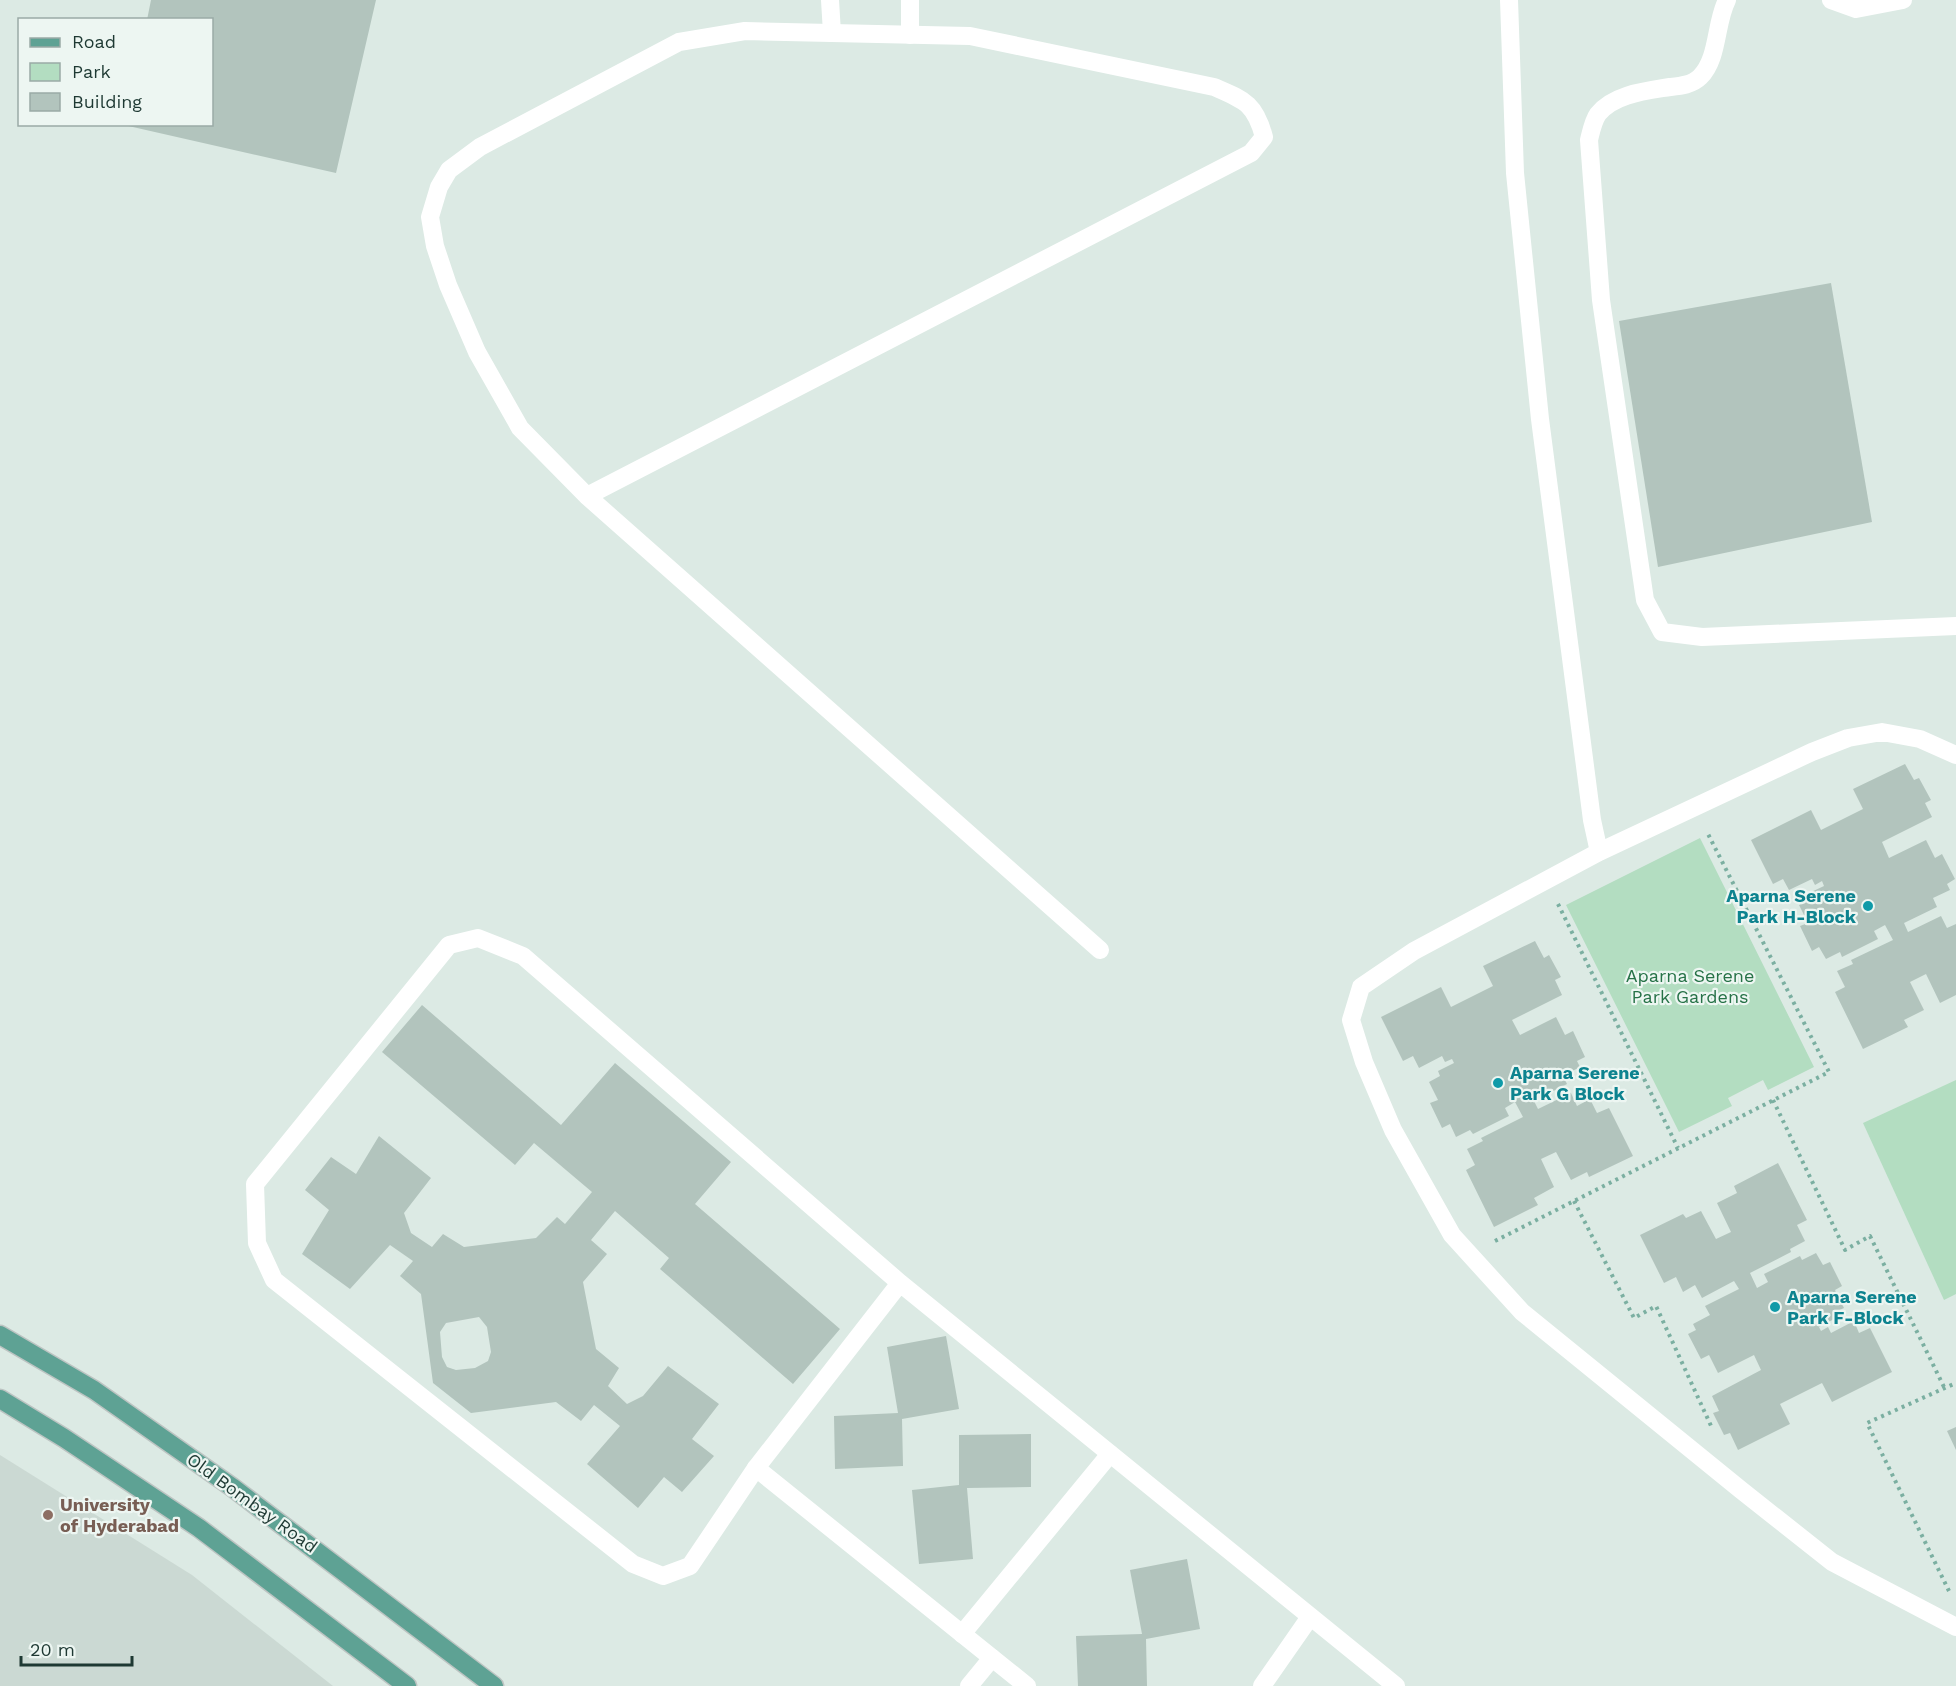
<svg xmlns="http://www.w3.org/2000/svg" width="1956" height="1686" font-family="'Work Sans',sans-serif">
	<style>
		.built { fill: #cbd9d3 }
		.green { fill: #b3ddc1 }
		.building { fill: #b2c4bd; fill-rule: evenodd }
		.lines { fill: none; stroke-linecap: round; stroke-linejoin: round }
		.primary-casing { stroke: #bcc4c2; stroke-width: 21 }
		.path { stroke: #7bafa1; stroke-width: 4; stroke-dasharray: 3 4.5; stroke-linecap: butt }
		.lane { stroke: #fff; stroke-width: 18 }
		.street { stroke: #fff; stroke-width: 18 }
		.primary { stroke: #5ea294; stroke-width: 18 }
		.culture-dot { fill: #0f9aa8; stroke: #edf6f2; stroke-width: 2 }
		.education-dot { fill: #8d6e63; stroke: #edf6f2; stroke-width: 2 }
		.labels { text-anchor: middle; stroke-width: 4.5; stroke-linejoin: round; paint-order: stroke }
		.culture-label { font-size: 18px; font-weight: bold; fill: #0d838f; stroke: #edf6f2; text-anchor: start }
		.park-label { font-size: 18px; fill: #267247; stroke: #edf6f2 }
		.street-label { font-size: 18px; fill: #1e3933; stroke: #edf6f2 }
		.education-label { font-size: 18px; font-weight: bold; fill: #785e54; stroke: #edf6f2; text-anchor: start }
	</style>
	<rect width="100%" height="100%" fill="#dceae4"/>
	<polygon class="built" points="0,1455 192,1575 333,1686 0,1686"/>
	<g class="green">
		<polygon points="1700,838 1814,1067 1768,1090 1763,1080 1728,1098 1732,1106 1679,1132 1566,905"/>
		<polygon points="1956,1080 1956,1294 1944,1300 1863,1123"/>
	</g>
	<g class="building">
		<polygon points="151,0 376,0 336,173 124,125 212,124 212,20 147,20"/>
		<polygon points="1831,283 1872,522 1658,567 1619,321"/>
		<polygon points="1905,764 1914,780 1919,778 1931,800 1925,803 1932,817 1882,842 1889,858 1926,840 1935,858 1942,854 1955,879 1947,884 1950,890 1933,898 1937,907 1904,923 1908,932 1941,916 1947,928 1956,924 1956,995 1940,1003 1926,974 1910,982 1924,1010 1904,1020 1908,1027 1863,1049 1835,992 1845,987 1837,971 1853,964 1851,960 1893,940 1885,925 1874,931 1878,939 1842,957 1840,952 1826,959 1819,947 1812,951 1800,926 1808,923 1799,905 1810,899 1807,894 1824,886 1822,881 1815,885 1812,879 1789,890 1783,879 1773,884 1751,840 1811,810 1821,830 1863,809 1853,789"/>
		<polygon points="1535,941 1544,958 1549,955 1561,977 1555,980 1562,995 1512,1020 1520,1035 1556,1017 1565,1035 1573,1031 1585,1057 1577,1061 1580,1067 1563,1076 1567,1084 1534,1101 1538,1109 1571,1093 1577,1106 1590,1099 1597,1113 1609,1108 1633,1156 1589,1177 1587,1172 1571,1180 1556,1152 1541,1159 1554,1187 1534,1198 1538,1205 1494,1227 1466,1170 1475,1165 1467,1149 1483,1141 1481,1138 1523,1117 1515,1102 1505,1108 1509,1116 1473,1134 1470,1130 1456,1137 1450,1124 1442,1128 1430,1103 1438,1100 1429,1082 1440,1076 1438,1071 1454,1063 1452,1059 1445,1062 1442,1056 1419,1068 1413,1056 1403,1061 1381,1017 1441,987 1451,1007 1493,986 1483,966"/>
		<path d="M 422,1005 L 561,1125 L 615,1063 L 731,1162 L 695,1204 L 840,1329 L 793,1384 L 660,1269 L 669,1258 L 615,1211 L 591,1240 L 607,1254 L 583,1282 L 596,1349 L 619,1368 L 608,1386 L 627,1404 L 643,1396 L 668,1366 L 719,1404 L 692,1439 L 714,1456 L 682,1492 L 664,1477 L 638,1508 L 587,1464 L 620,1426 L 594,1405 L 581,1421 L 556,1402 L 471,1413 L 433,1383 L 421,1294 L 400,1276 L 413,1261 L 390,1245 L 350,1289 L 302,1254 L 329,1210 L 305,1190 L 331,1157 L 356,1174 L 379,1136 L 431,1178 L 404,1213 L 411,1233 L 432,1247 L 443,1234 L 464,1247 L 536,1238 L 557,1217 L 565,1224 L 592,1192 L 534,1143 L 515,1165 L 382,1052 ZM 479,1317 L 487,1327 L 491,1352 L 488,1361 L 475,1368 L 456,1370 L 447,1367 L 442,1357 L 440,1332 L 446,1323 Z"/>
		<polygon points="1778,1163 1807,1220 1797,1225 1805,1241 1790,1249 1791,1252 1750,1273 1757,1288 1768,1282 1764,1274 1800,1256 1802,1260 1816,1253 1823,1265 1830,1262 1842,1286 1835,1290 1844,1308 1833,1313 1836,1318 1819,1327 1821,1331 1828,1327 1831,1333 1854,1321 1859,1333 1870,1328 1892,1372 1832,1402 1822,1383 1780,1404 1790,1424 1738,1450 1730,1433 1724,1435 1713,1413 1719,1411 1712,1396 1761,1370 1754,1355 1718,1373 1709,1355 1701,1359 1688,1334 1696,1330 1693,1324 1710,1315 1705,1306 1739,1289 1734,1281 1702,1298 1695,1285 1683,1292 1676,1277 1664,1283 1640,1235 1683,1214 1686,1218 1701,1211 1716,1239 1731,1232 1717,1203 1737,1193 1734,1186"/>
		<polygon points="946,1336 959,1409 902,1419 903,1466 835,1469 834,1416 898,1413 887,1347"/>
		<polygon points="1956,1427 1956,1450 1947,1431"/>
		<polygon points="1031,1434 1031,1487 967,1488 973,1559 919,1564 912,1490 959,1485 959,1435"/>
		<polygon points="1187,1559 1200,1629 1146,1639 1147,1686 1078,1686 1076,1636 1142,1634 1130,1570"/>
	</g>
	<g class="lines">
		<g class="primary-casing">
			<g id="primary">
				<polyline points="0,1335 94,1390 232,1487 494,1686"/>
				<polyline points="0,1399 64,1438 199,1528 407,1686"/>
			</g>
		</g>
		<g class="path">
			<polyline points="1558,904 1678,1148"/>
			<polyline points="1773,1100 1845,1250 1870,1236 1945,1389"/>
			<polyline points="1574,1201 1634,1318 1656,1306 1712,1428"/>
			<polyline points="1495,1241 1829,1072 1707,832"/>
			<polyline points="1949,1591 1867,1423 1956,1383"/>
		</g>
		<g class="lane">
			<polyline points="900,1283 756,1468 690,1566 663,1576 633,1564 274,1280 257,1243 255,1184 449,945 478,938 523,956 900,1283 1396,1686"/>
			<polyline points="756,1468 1027,1686"/>
			<polyline points="962,1634 1110,1454"/>
			<polyline points="969,1686 992,1658"/>
			<polyline points="1262,1686 1310,1617"/>
		</g>
		<g class="street">
			<polyline points="830,0 832,33"/>
			<polyline points="910,0 910,35"/>
			<polyline points="1509,0 1515,173 1540,419 1592,820 1599,852"/>
			<path d="M 1727,0 C 1715,23 1719,58 1700,77 C 1692,85 1680,86 1670,87 C 1646,91 1614,94 1598,114 C 1593,121 1591,132 1589,140 L 1601,300 L 1645,600 L 1662,632 L 1702,637 L 1956,626"/>
			<polyline points="1831,0 1856,9 1903,0"/>
			<path d="M 587,496 L 1251,153 L 1264,137 C 1255,103 1244,100 1214,87 L 970,36 L 745,31 L 679,42 L 480,147 L 449,170 L 439,187 L 430,217 L 435,246 L 448,285 L 477,352 L 520,428 L 587,496 L 1100,950"/>
			<polyline points="1956,755 1920,739 1882,732 1848,738 1812,752 1599,852 1414,951 1361,987 1351,1020 1364,1062 1393,1130 1452,1235 1522,1312 1741,1490 1832,1562 1956,1627"/>
		</g>
		<use href="#primary" class="primary"/>
	</g>
	<g class="culture-dot">
		<circle cx="1868" cy="906" r="6"/>
		<circle cx="1498" cy="1083" r="6"/>
		<circle cx="1775" cy="1307" r="6"/>
	</g>
	<circle class="education-dot" cx="48" cy="1515" r="6"/>
	<g class="labels">
		<g class="culture-label">
			<text x="1856" y="902" text-anchor="end">Aparna Serene<tspan x="1856" dy="21">Park H-Block</tspan></text>
			<text x="1510" y="1079">Aparna Serene<tspan x="1510" dy="21">Park G Block</tspan></text>
			<text x="1787" y="1303">Aparna Serene<tspan x="1787" dy="21">Park F-Block</tspan></text>
		</g>
		<g class="park-label">
			<text x="1690" y="982">Aparna Serene<tspan x="1690" dy="21">Park Gardens</tspan></text>
		</g>
		<g class="street-label">
			<text transform="translate(252 1503) rotate(36)" y="6">Old Bombay Road</text>
		</g>
		<g class="education-label">
			<text x="60" y="1511">University<tspan x="60" dy="21">of Hyderabad</tspan></text>
		</g>
	</g>
	<rect x="18" y="18" width="195" height="108" fill="#edf6f2" stroke="#9aaaa6" stroke-width="1.5"/>
	<rect x="30" y="38" width="30" height="9" fill="#5ea294" stroke="#9aaaa6" stroke-width="1.5"/>
	<text x="72" y="48" font-size="18" fill="#1e3933">Road</text>
	<rect x="30" y="63" width="30" height="18" fill="#b3ddc1" stroke="#9aaaa6" stroke-width="1.5"/>
	<text x="72" y="78" font-size="18" fill="#1e3933">Park</text>
	<rect x="30" y="93" width="30" height="18" fill="#b2c4bd" stroke="#9aaaa6" stroke-width="1.5"/>
	<text x="72" y="108" font-size="18" fill="#1e3933">Building</text>
	<path d="M21 1656v9h111v-9" fill="none" stroke="#1e3933" stroke-width="3"/>
	<text x="30" y="1656" font-size="18" fill="#1e3933" stroke="#edf6f2" stroke-width="4.5" paint-order="stroke">20 m</text>
</svg>
